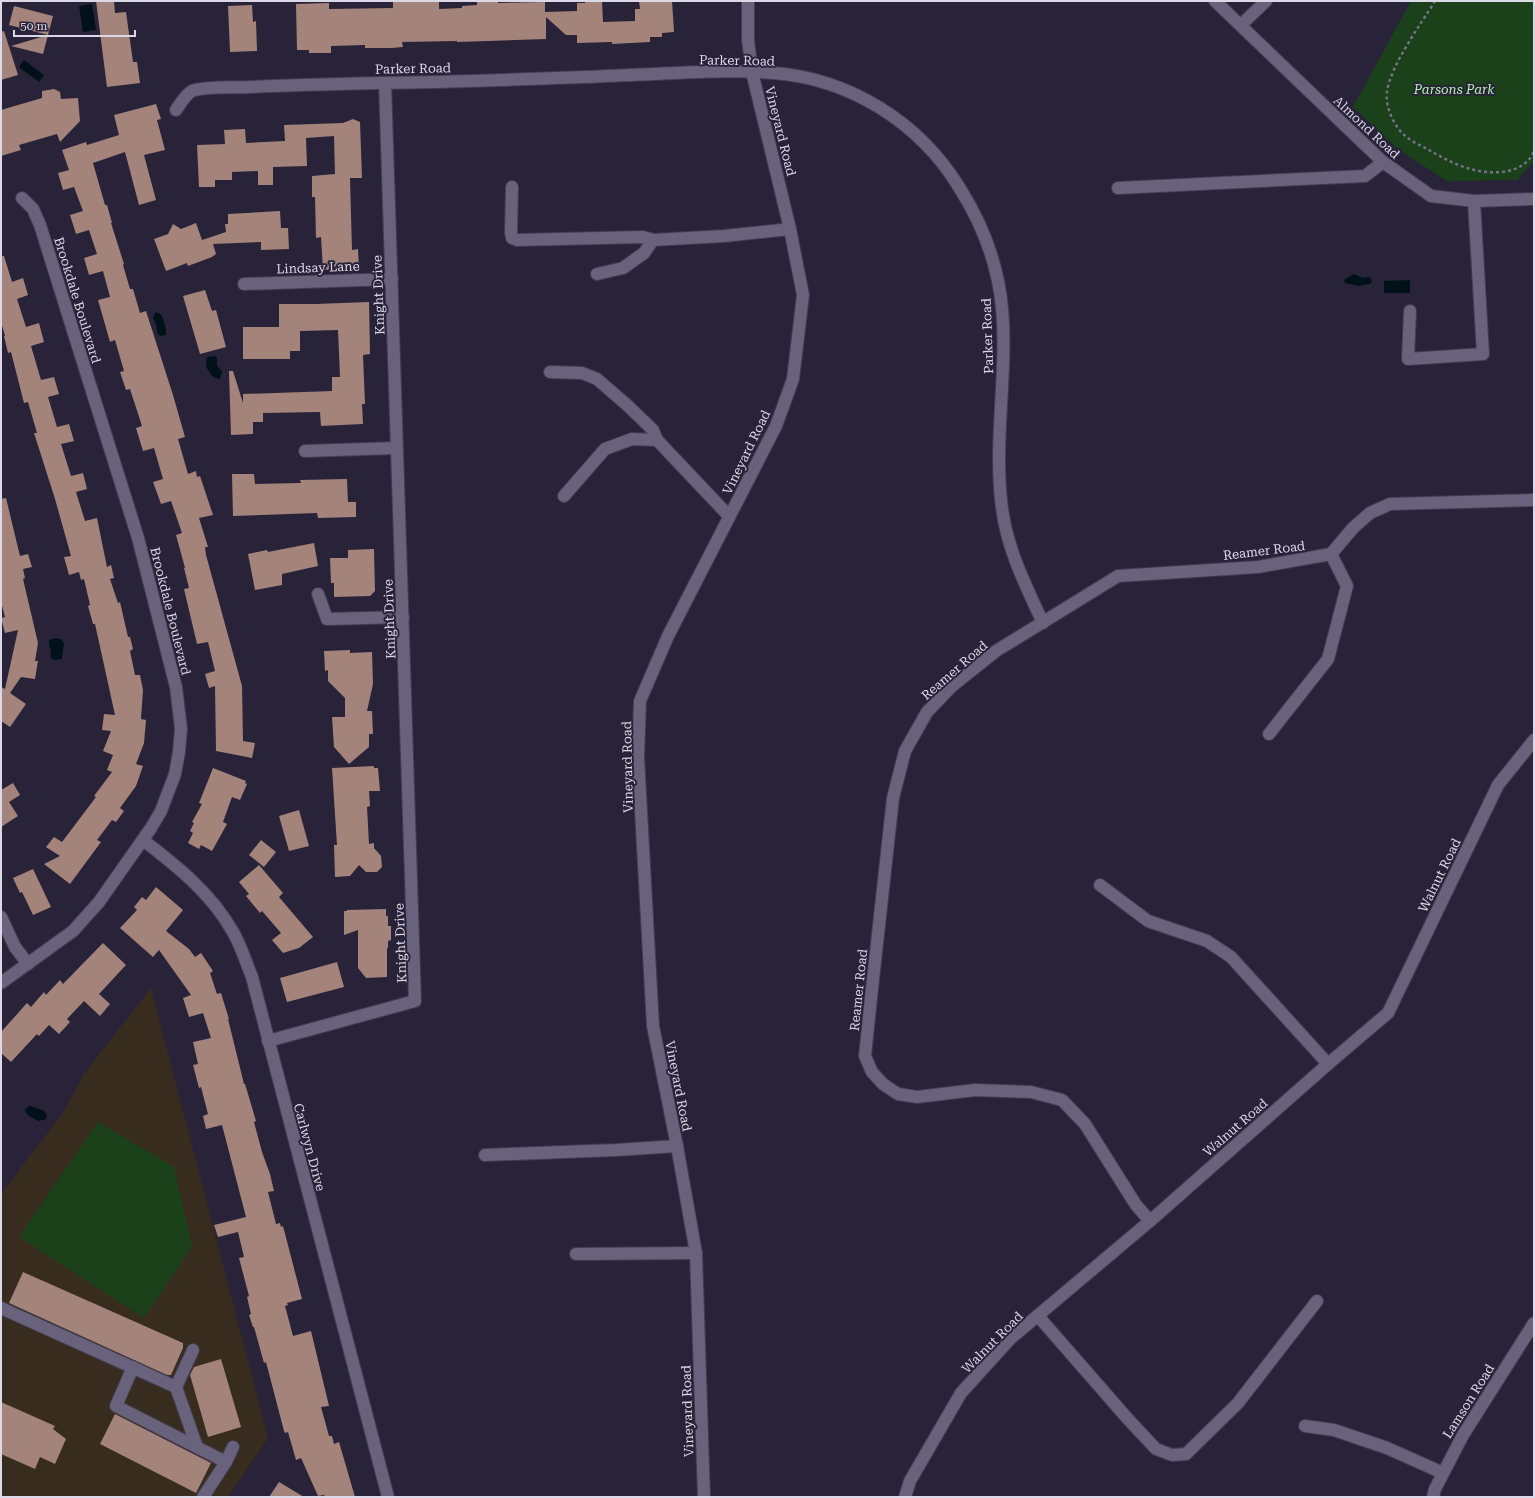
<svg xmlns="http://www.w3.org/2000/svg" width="1535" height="1498" font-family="'Roboto Serif',serif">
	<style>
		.education { fill: #382c1e }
		.green { fill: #1b411b }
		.water { fill: #001119 }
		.building { fill: #a3837a }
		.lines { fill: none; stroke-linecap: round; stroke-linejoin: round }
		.minor-casing { stroke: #423d50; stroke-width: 14 }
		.path { stroke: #767286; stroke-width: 2.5; stroke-dasharray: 3 3; stroke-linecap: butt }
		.minor { stroke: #68627c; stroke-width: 12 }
		.labels { text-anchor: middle; stroke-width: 4; stroke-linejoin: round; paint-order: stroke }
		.street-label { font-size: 13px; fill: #dbd8e8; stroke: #29233a }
		.park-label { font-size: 13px; font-style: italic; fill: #b2f3ae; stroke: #29233a }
	</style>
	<rect width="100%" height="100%" fill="#29233a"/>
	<polygon class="education" points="151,988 268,1438 228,1497 1,1497 1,1194 64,1111 83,1075"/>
	<g class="green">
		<polygon points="1411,1 1534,1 1534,161 1517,180 1447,181 1399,150 1353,107"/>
		<polygon points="98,1122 174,1167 192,1246 144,1318 19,1237"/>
	</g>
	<g class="water">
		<polygon points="92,4 96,30 83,32 79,6"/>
		<polygon points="24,60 44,75 39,82 19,67"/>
		<polygon points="1354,274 1363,278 1370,277 1372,281 1370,284 1359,286 1345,283 1344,280"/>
		<polygon points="1410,280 1410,293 1384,293 1384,281"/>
		<path d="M 156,312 L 161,314 C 163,318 167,330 166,335 L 161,336 L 157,333 L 156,324 L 153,318 Z"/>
		<polygon points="215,356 217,358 217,366 222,371 220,379 213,377 206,367 207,357"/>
		<polygon points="55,638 61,639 64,643 62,659 54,660 50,657 51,649 49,646 49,640"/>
		<path d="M 29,1106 C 33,1106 37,1109 43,1110 L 47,1115 L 46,1119 L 39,1121 C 33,1118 26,1116 25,1110 Z"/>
	</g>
	<g class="building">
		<polygon points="96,1 114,1 115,13 126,12 133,62 137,62 140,83 107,87"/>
		<polygon points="393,1 439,1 439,9 462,8 462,6 477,5 477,1 498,1 498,3 545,2 545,12 577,11 577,3 585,3 585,1 602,1 603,22 635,21 635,9 640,9 639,1 672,1 674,32 662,33 662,37 650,37 650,42 612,44 612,42 577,43 577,35 566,35 546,17 546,39 457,42 457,41 402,42 403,47 391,48 365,48 365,45 331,46 331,53 309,53 309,50 297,50 296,4 329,3 329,9 393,8"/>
		<polygon points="252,5 253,22 256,21 257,51 230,52 228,6"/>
		<polygon points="14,6 53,16 48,35 9,25"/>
		<polygon points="4,31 18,75 1,80 1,32"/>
		<polygon points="48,35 43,54 11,46"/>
		<polygon points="54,89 60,92 61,99 78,98 80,121 60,142 57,134 19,145 21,150 1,156 1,110 42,98 42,91"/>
		<polygon points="156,104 161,119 157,120 165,150 144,155 156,200 139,205 125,152 93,163 105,205 107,205 112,223 111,223 124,264 123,265 130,289 133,289 140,313 146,311 173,395 185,437 178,439 188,474 196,471 197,477 200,476 213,515 199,518 208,547 205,547 206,555 242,686 243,741 255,743 252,758 216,751 215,686 209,688 205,674 215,671 208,642 197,644 184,589 189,588 184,568 185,568 176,535 182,533 171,501 161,504 153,482 163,479 154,448 143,451 136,428 142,426 130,389 126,390 120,372 124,371 115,340 110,342 98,300 110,297 103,271 89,275 84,258 97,254 89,230 76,234 70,215 83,211 74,187 63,190 58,173 69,170 62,150 86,142 87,145 119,135 114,115"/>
		<polygon points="353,119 360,122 362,178 350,178 352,250 358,249 359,268 323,270 321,237 316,238 315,197 312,197 312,176 335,174 334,136 306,138 307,166 273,167 273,185 258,185 258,171 232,172 232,180 215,180 215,187 199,187 197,145 225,144 224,130 245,129 246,143 285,141 284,125 343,123"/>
		<polygon points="280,211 281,228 288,228 289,249 261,250 261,242 213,244 216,254 212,257 188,266 187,263 166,271 154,239 168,234 173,224 181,229 196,223 202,240 226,232 225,224 228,224 228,214"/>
		<polygon points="1,256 4,256 12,282 23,278 28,295 17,299 26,327 39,323 44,342 31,346 41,380 54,377 59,394 48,397 57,427 69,424 74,441 61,444 71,476 83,473 87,489 76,492 85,521 97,518 107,567 111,565 114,578 110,579 118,603 120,602 128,637 130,637 133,649 130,651 135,675 140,675 143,690 141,719 146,720 144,743 136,764 143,766 136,786 120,808 124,811 116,822 112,820 97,840 101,842 70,884 44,864 60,856 46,847 54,837 62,842 96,797 94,796 112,772 107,770 113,755 103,751 111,731 102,730 104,714 115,715 95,624 93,624 88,606 90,605 84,579 81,580 79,572 69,575 64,557 71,556 55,499 34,433 37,433 28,402 24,403 11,352 8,353 4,336 5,336 1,322"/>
		<polygon points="205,290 212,311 216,310 226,347 200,354 183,296"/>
		<polygon points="369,302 370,354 363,355 365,404 362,404 363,424 321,426 320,412 263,413 263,422 253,422 253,434 231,435 229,371 233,371 243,403 243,394 332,391 332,377 340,377 338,330 300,331 300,351 290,351 290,359 243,359 243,327 279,327 279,304 316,304"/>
		<polygon points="232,474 254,474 255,484 301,483 300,480 347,479 348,502 356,502 356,517 318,518 317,513 233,516"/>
		<polygon points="6,498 20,556 28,554 32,567 23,569 25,578 23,579 38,643 35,661 38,661 35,679 21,677 10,693 26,704 10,727 1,721 1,687 5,689 18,630 5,633 1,618 5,617 1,602 1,499"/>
		<polygon points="314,543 318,566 282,574 282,585 255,590 248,554 267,550 268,552"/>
		<polygon points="374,549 375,591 370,596 334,597 334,583 331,583 330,558 348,558 348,550"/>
		<polygon points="350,650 350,653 372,652 373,684 367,711 372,711 373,734 369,734 369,747 349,764 334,747 332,717 345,717 345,698 328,681 328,670 325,671 324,651"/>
		<polygon points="374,766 374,768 378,768 380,791 369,791 370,806 367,807 369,844 374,843 374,848 381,856 382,867 377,872 366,872 359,865 350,876 335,877 334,845 337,845 332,768"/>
		<polygon points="213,768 246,781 245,783 247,784 240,800 232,797 223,822 227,824 212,851 201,845 199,849 188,843 193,833 190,831 194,823 192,822 202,804 199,803"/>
		<polygon points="13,783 20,795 9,802 18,816 1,827 1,790"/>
		<polygon points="299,810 309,846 289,851 279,816"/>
		<polygon points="261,840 276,852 264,867 249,855"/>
		<polygon points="259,865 283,893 279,897 313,937 299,948 283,953 272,940 281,933 262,911 260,913 246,896 249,894 239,882"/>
		<polygon points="33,869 51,907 33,915 22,892 20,893 13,878"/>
		<polygon points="156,887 183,910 166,931 189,949 195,957 201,953 213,971 210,973 217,994 221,993 229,1019 228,1019 244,1084 245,1084 251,1104 256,1121 254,1122 262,1152 270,1174 274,1191 268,1192 276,1224 280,1223 281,1227 283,1226 302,1299 287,1303 288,1305 285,1306 293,1336 311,1331 329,1406 321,1407 329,1436 332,1436 334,1444 339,1442 355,1497 325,1497 324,1495 318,1496 301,1458 296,1460 288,1432 285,1433 284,1431 266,1362 264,1363 254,1327 253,1327 249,1315 251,1314 247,1297 249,1296 239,1258 244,1257 238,1232 218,1237 214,1225 246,1217 222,1125 206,1129 203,1116 208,1114 201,1087 199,1088 193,1065 198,1064 193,1042 211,1038 203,1013 189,1017 183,998 191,995 159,950 153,957 120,928 137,910 134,907 142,897 146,900"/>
		<polygon points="386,909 386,916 388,916 388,926 391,926 391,940 388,941 388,948 387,948 387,977 366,978 358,968 358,930 344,935 344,911 347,911 347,910"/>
		<polygon points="103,943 126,965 99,994 110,1004 100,1016 84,1001 67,1019 70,1022 59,1034 49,1025 39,1036 37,1034 11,1062 1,1053 1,1032 27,1003 31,1007 44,992 46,995 60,980 63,984"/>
		<polygon points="337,962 344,987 287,1002 280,978"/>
		<polygon points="23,1272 183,1343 183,1348 171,1375 167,1375 9,1303"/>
		<polygon points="221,1359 241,1427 208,1437 190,1375 194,1367"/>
		<polygon points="1,1402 55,1426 53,1429 66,1439 55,1464 40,1457 35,1469 1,1454"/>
		<polygon points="115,1414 211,1463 196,1493 100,1444"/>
		<polygon points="279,1482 304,1497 269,1497"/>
	</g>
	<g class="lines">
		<g class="minor-casing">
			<g id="minor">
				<polyline points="1215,1 1383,162 1431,196 1474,201 1534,199"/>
				<polyline points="1241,25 1266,1"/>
				<path d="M 176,110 C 181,103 185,95 192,91 C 206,86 235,88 250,87 C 313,84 375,83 438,82 C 502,80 567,78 631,75 C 678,73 727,69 774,73 C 850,79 919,122 959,187 C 982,223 998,265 1002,308 C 1008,374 993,442 1002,508 C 1007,549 1026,586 1043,623"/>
				<polyline points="512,187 511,233 512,238 517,240 643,237 653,240 724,236 790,229"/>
				<polyline points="1118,188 1365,176 1383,162"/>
				<polyline points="597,274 623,268 644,253 653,240"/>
				<polyline points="244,284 392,279"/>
				<polyline points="1410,311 1408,359 1483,354 1474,201"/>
				<polyline points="550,372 582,373 597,379 627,405 653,430 657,440"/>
				<polyline points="305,451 396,448"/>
				<polyline points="564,496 605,449 632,439 657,440 729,516"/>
				<polyline points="318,594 327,619 403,617"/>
				<polyline points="1269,734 1328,659 1347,586 1331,554"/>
				<path d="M 143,840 C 178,867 211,893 233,932 C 241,946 246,962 252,977 L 388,1497"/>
				<polyline points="1100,885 1148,921 1207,941 1231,957 1328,1064"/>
				<polyline points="1,917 15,947 28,964"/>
				<polyline points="1,983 73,931 99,902 151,828 161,811 175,774 179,752 181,729 176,687 138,538 40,225 33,209 22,198"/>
				<polyline points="268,1041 415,1001 385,83"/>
				<polyline points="485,1155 616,1150 677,1146"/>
				<polyline points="1150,1221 1136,1205 1085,1124 1062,1100 1031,1092 975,1090 917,1097 898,1094 883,1084 872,1072 865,1056 871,998 893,798 905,751 927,712 952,686 996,651 1118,576 1258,567 1331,554 1353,528 1370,513 1390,504 1534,500"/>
				<polyline points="576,1254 696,1253"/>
				<polyline points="1,1308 176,1387"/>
				<polyline points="1038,1316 1127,1418 1156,1449 1172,1455 1186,1454 1238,1403 1317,1301"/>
				<polyline points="193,1350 176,1387 197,1447"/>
				<polyline points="133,1367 116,1406 226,1462"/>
				<polyline points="1305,1426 1334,1430 1387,1448 1443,1473"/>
				<polyline points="203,1497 226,1462 233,1447"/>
				<polyline points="704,1497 696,1253 677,1146 653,1026 638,757 640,701 668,636 776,426 793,379 803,295 790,229 752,72 748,40 748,1"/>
				<polyline points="905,1497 910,1481 961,1393 1010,1339 1150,1221 1328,1064 1388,1013 1498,785 1534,740"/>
				<polyline points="1433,1497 1435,1489 1463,1435 1534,1323"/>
			</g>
		</g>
		<path class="path" d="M 1435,1 C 1421,24 1390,66 1387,92 C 1385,106 1393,124 1403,134 C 1410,141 1420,145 1429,150 C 1441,157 1454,164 1467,168 C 1489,175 1524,176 1534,151"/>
		<use href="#minor" class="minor"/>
	</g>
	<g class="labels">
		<g class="street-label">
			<text transform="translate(737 60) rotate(1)" y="5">Parker Road</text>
			<text transform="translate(413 68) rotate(-1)" y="5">Parker Road</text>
			<text transform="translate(1367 127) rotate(43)" y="5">Almond Road</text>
			<text transform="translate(781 131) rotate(76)" y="5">Vineyard Road</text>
			<text transform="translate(318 267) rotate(-2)" y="5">Lindsay Lane</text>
			<text transform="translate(378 295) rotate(-92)" y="5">Knight Drive</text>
			<text transform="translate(78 300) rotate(73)" y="5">Brookdale Boulevard</text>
			<text transform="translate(987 336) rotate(-92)" y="5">Parker Road</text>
			<text transform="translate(746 452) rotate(-64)" y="5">Vineyard Road</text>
			<text transform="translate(1264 550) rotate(-7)" y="5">Reamer Road</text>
			<text transform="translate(171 611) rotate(76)" y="5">Brookdale Boulevard</text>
			<text transform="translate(389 619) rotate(-92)" y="5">Knight Drive</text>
			<text transform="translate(954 670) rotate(-41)" y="5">Reamer Road</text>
			<text transform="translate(627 767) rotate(-91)" y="5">Vineyard Road</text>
			<text transform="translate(1439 875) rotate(-64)" y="5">Walnut Road</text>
			<text transform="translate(400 943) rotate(-92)" y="5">Knight Drive</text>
			<text transform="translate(858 990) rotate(-84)" y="5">Reamer Road</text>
			<text transform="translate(679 1086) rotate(79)" y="5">Vineyard Road</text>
			<text transform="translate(1235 1127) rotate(-41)" y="5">Walnut Road</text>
			<text transform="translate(310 1147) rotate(75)" y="5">Carlwyn Drive</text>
			<text transform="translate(992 1342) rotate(-45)" y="5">Walnut Road</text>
			<text transform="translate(1468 1401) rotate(-58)" y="5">Lamson Road</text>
			<text transform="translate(687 1411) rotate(-92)" y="5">Vineyard Road</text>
		</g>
		<g class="park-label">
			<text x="1454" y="94">Parsons Park</text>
		</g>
	</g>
	<rect width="1535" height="1498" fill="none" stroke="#dbd8e8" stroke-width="4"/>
	<path d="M14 30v6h121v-6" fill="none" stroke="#dbd8e8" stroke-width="2"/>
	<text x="20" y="30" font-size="12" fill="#dbd8e8" stroke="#29233a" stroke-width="3" paint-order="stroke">50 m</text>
</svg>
